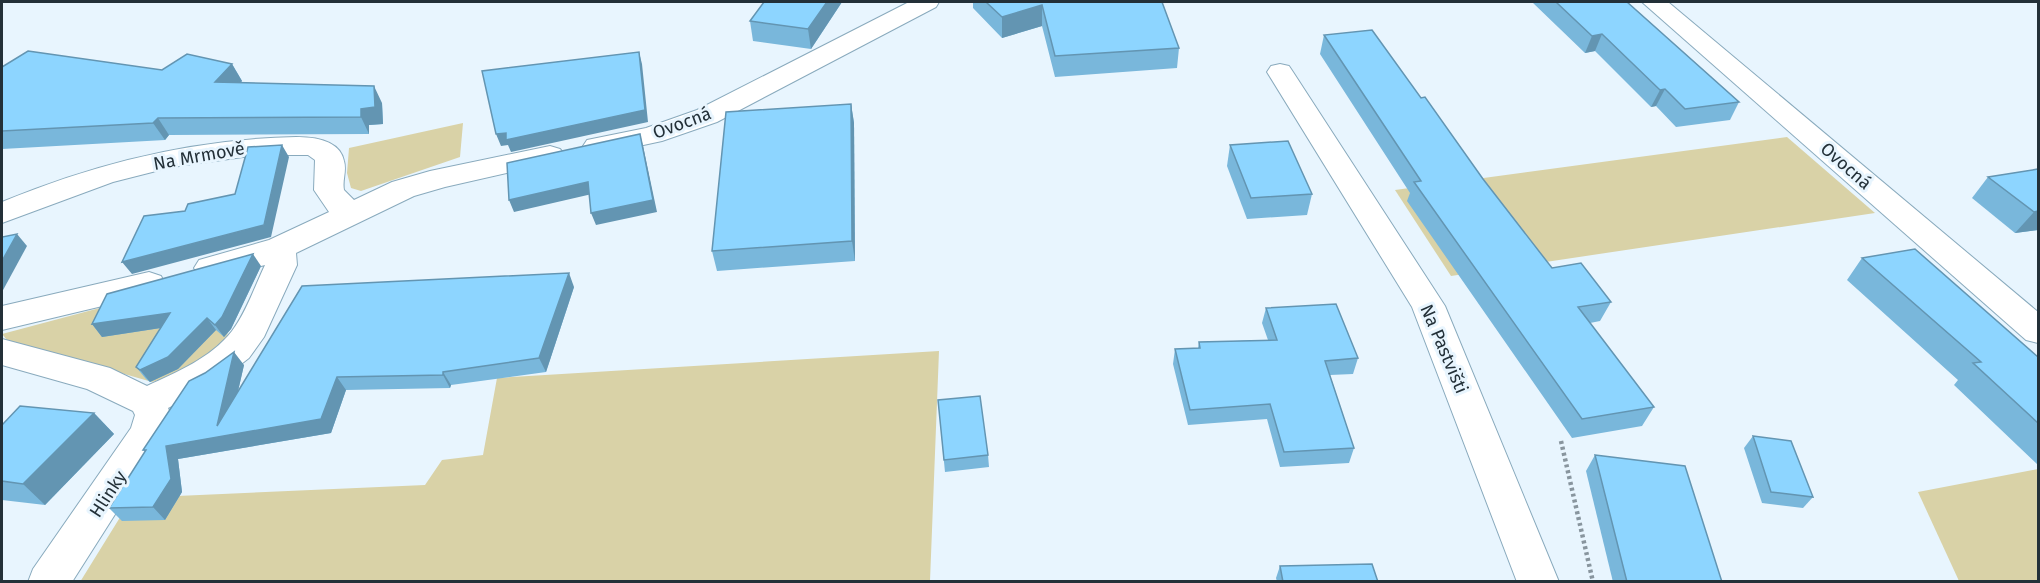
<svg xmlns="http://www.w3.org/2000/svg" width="2040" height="583" font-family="'Fira Sans',sans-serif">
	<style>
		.green { fill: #d9d2a7 }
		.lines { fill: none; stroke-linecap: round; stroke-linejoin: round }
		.minor-casing { stroke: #89aabd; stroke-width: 2 }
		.path { stroke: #88959e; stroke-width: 4.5; stroke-dasharray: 3 3; stroke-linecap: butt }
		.minor { fill: #fff; fill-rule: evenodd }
		.wall { fill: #79b7db }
		.shaded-wall { fill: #6395b2 }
		.building { fill: #8dd5ff; stroke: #6395b2; stroke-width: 1.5 }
		.labels { text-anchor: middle; stroke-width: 6; stroke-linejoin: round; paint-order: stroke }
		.street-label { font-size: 18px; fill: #233038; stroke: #e8f5fe }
	</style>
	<rect width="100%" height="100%" fill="#e8f5fe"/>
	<g class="green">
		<polygon points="463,123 460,157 361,191 351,188 347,173 349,148"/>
		<polygon points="1787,137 1875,213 1451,276 1395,190"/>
		<polygon points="235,272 244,290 221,351 186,372 152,382 7,340 2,334"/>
		<polygon points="939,351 930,581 80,582 132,498 425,485 442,460 483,455 497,378"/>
		<polygon points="2038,469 2038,581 1959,581 1918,492"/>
	</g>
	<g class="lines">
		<g class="minor-casing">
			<g id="minor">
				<polygon points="909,2 939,2 936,7 717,122 662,141 597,155 587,152 583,146 587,140 646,128 697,110"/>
				<polygon points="1642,2 1668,2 2038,312 2038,343 2026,340"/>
				<polygon points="1280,64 1289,66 1293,72 1445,306 1559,582 1517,582 1412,307 1267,72 1271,66"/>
				<path d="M 296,137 C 314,137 340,140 344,161 C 347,171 342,180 344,190 L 354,200 L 392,182 L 430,171 L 550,146 L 560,149 L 565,155 L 560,161 L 445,187 L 414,196 L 296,253 L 297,265 L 264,337 L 249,358 L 214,385 L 168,408 L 171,415 L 161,442 L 72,582 L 28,582 L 33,569 L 131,428 L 135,415 L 133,411 L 87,389 L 2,365 L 2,339 L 110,368 L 147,386 C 177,372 211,358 232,331 C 246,313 255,286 265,265 L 210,279 L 199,276 L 194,268 L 199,260 L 269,240 L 329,212 L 314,190 L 315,160 L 308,155 L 279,155 L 243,157 L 172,167 L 113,182 L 2,223 L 2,202 C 96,163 194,139 296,137 Z"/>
				<polygon points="149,272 161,276 165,284 161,292 2,330 2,306"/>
			</g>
		</g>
		<polyline class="path" points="1561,441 1593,582"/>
		<use href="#minor" class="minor"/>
	</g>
	<g class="wall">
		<polygon points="842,2 811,49 753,41 750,21"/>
		<polygon points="973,2 1162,2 1179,48 1177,68 1055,77 1042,26 1002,38 973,8"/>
		<polygon points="1532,2 1627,2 1739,102 1730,120 1676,127 1656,106 1651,107 1595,51 1585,53"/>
		<polygon points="1324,35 1421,98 1552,268 1611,302 1600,321 1590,323 1654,407 1642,426 1572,438 1407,201 1410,193 1320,54"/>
		<polygon points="232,64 242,81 240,83 382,103 383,124 369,125 369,134 169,135 165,140 2,149 2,67 162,70"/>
		<polygon points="851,104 854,123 855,261 717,271 712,251"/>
		<polygon points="1230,145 1312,194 1307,215 1247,219 1227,166"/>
		<polygon points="2038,169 2038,230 2015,233 1972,198 1988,177"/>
		<polygon points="1862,258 2038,357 2038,465 1954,385 1958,380 1847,280"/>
		<polygon points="261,266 231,329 224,337 216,330 178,369 150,382 146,379 136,367 161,328 102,337 92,324"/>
		<polygon points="574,287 546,372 451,385 450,388 346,390 331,433 178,459 182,492 165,520 122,521 109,508 145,452 143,450 205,373 244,365 238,391"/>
		<polygon points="1266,308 1358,358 1353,374 1330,375 1354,448 1349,463 1280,467 1267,419 1188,425 1173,364 1175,349 1198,348 1199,342 1268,340 1262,323"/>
		<polygon points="938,400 988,455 989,467 945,472"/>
		<polygon points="94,413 114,434 45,505 2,500 2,425"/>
		<polygon points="1753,436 1813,497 1803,508 1762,503 1744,448"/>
		<polygon points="1595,455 1722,582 1613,582 1586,471"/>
		<polygon points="1280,566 1378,582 1277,582 1276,578"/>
	</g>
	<g class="shaded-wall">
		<polygon points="827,2 842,2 811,49 808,29"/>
		<polygon points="1042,5 1042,26 1002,38 1002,17"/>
		<polygon points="1602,34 1595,51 1585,53 1592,36"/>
		<polygon points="639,52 642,64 648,122 511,152 508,145 501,146 496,134 506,133"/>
		<polygon points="232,64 242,81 226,99 215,82"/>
		<polygon points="374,86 382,103 383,124 369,125 369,134 361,117 361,109"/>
		<polygon points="1665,89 1656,106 1651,107 1660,90"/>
		<polygon points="851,104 854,123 855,261 852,241"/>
		<polygon points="158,118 169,135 165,140 153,123"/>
		<polygon points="640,134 643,146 657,212 596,225 591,213"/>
		<polygon points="282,145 289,157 271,237 132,274 122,262 264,225"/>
		<polygon points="588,182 592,194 514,212 509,200"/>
		<polygon points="2038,211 2038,230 2015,233 2034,212"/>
		<polygon points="17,234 27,246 2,292 2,261"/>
		<polygon points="253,254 261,266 231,329 224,337 215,325"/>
		<polygon points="569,273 574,287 546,372 539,358"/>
		<polygon points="170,313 180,325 102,337 92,324"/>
		<polygon points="207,318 216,330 178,369 150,382 140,370"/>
		<polygon points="234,352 244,365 228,435 337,377 346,390 331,433 178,459 182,492 165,520 153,507 166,446 217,426"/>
		<polygon points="443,372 451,385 450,388 443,375"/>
		<polygon points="94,413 114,434 45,505 23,484"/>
	</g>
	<g class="building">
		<polygon points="764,2 827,2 808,29 750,21"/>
		<polygon points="986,2 1162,2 1179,48 1055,56 1042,5 1002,17"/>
		<polygon points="1556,2 1627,2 1739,102 1685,109 1665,89 1660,90 1602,34 1592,36"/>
		<polygon points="1372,30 1421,98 1425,97 1483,179 1552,268 1581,263 1611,302 1578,307 1654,407 1582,419 1414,182 1421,181 1324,35"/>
		<polygon points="28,51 162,70 187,54 232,64 215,82 374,86 375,107 361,109 361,117 158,118 153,123 2,131 2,67"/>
		<polygon points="639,52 645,110 506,140 506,133 496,134 482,71"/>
		<polygon points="851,104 852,241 712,251 726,112"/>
		<polygon points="640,134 653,200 591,213 588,182 509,200 507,163"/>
		<polygon points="1288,141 1312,194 1251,198 1230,145"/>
		<polygon points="282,145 264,225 122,262 144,216 185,211 188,204 235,194 248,147"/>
		<polygon points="2038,169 2038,211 2034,212 1988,177"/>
		<polygon points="17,234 2,261 2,237"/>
		<polygon points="1915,249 2038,357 2038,423 1973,363 1981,362 1862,258"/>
		<polygon points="253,254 222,317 215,325 207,318 168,357 140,370 136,367 170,313 92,324 107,294"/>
		<polygon points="569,273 539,358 443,372 443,375 337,377 321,419 166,446 171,479 153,507 109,508 146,450 143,450 189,381 205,373 234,352 217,426 302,286"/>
		<polygon points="1336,304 1358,358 1325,361 1354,448 1284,452 1270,404 1190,410 1175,349 1200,348 1199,342 1277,340 1266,308"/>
		<polygon points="980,396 988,455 944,460 938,400"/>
		<polygon points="20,406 94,413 23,484 2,481 2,425"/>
		<polygon points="1753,436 1791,441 1813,497 1771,492"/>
		<polygon points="1595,455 1685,466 1722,582 1627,582"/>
		<polygon points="1372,564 1378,582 1283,582 1280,566"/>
	</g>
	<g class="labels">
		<g class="street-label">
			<text transform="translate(682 123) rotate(-20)" y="6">Ovocná</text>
			<text transform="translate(199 156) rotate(-10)" y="6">Na Mrmově</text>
			<text transform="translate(1846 166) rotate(41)" y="6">Ovocná</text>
			<text transform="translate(1444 349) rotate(67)" y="6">Na Pastvišti</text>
			<text transform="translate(108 494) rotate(-57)" y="6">Hlinky</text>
		</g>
	</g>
	<rect width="2040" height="583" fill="none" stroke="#233038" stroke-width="6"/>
</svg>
